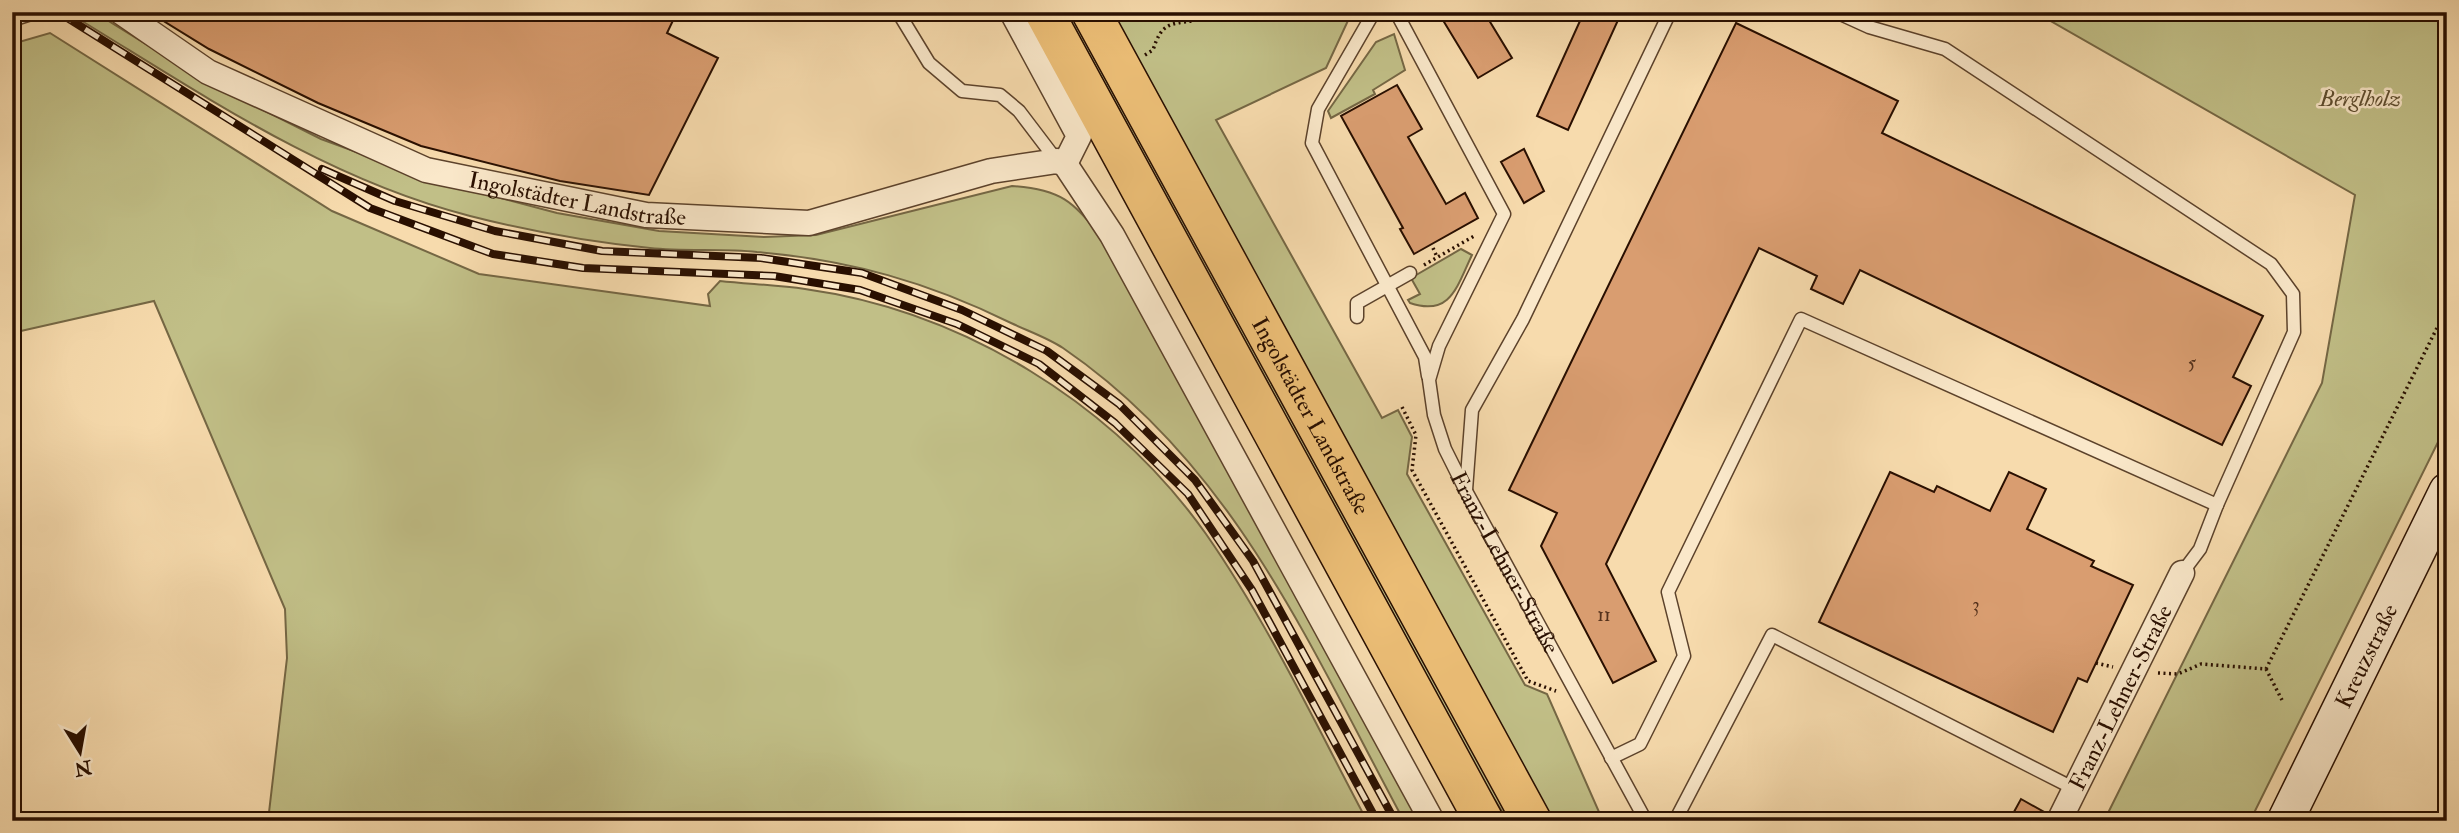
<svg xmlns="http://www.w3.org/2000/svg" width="2459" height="833" font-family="'IM FELL Double Pica',serif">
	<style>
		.green { fill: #c1bf87; stroke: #756744; stroke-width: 2 }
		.building { fill: #d99d70; stroke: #290f00; stroke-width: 2 }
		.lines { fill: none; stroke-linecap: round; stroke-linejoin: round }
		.lane-casing { stroke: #5c422b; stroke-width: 15 }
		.street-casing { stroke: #5c422b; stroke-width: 27 }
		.secondary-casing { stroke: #290f00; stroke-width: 38 }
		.primary-casing { stroke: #290f00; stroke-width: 41 }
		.path { stroke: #290f00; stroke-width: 3.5; stroke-dasharray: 2 3.5; stroke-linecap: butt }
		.lane { stroke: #fae8ca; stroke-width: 12 }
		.street { stroke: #fae8ca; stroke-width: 24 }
		.secondary { stroke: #fae8ca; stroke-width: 35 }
		.primary { stroke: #ecbe76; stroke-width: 38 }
		.rail-casing { stroke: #290f00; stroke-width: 8 }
		.rail { stroke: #fae8ca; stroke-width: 5; stroke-dasharray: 16; stroke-linecap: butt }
		.labels { text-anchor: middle; stroke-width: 5; stroke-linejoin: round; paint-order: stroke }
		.number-label { font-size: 19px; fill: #55321c }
		.park-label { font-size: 23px; font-style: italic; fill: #5e4d2f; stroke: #fae8ca }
		.street-label { font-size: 23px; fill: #290f00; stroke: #fae8ca }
	</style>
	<rect width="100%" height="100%" fill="#f7dbad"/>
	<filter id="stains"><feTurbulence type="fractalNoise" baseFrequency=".00286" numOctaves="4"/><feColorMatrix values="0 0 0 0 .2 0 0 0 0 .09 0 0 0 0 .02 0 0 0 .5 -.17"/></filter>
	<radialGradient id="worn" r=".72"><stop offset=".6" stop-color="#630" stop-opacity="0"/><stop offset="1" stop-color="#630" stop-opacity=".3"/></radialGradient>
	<g class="green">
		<path d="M 75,12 L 94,12 L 207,82 L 321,139 L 433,180 L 557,213 L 659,231 L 764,237 L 816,235 L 1012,186 C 1059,189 1075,201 1102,239 L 1419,821 L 1404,821 C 1309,645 1234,465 1063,348 C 1048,338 1028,331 1011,323 C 928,282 850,260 757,252 C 722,248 685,252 650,248 C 589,242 529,231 470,216 C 324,179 199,92 72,15 Z"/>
		<polygon points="1056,12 1077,12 1519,821 1508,821 1483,781"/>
		<polygon points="1107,12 1352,12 1326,68 1216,120 1382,418 1398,410 1412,437 1407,474 1525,685 1547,694 1603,821 1548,821"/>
		<polygon points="2035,12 2447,12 2447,424 2250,821 2104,821 2322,383 2355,195"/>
		<path d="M 50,33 L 332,211 L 479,274 L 710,306 L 708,294 L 720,281 C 748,284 777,285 805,289 C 963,311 1114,404 1206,534 C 1268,623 1316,725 1367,821 L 268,821 L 287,658 L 285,609 L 154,301 L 12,333 L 12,44 Z"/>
		<polygon points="1394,34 1405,70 1373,90 1375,94 1331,118 1328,111 1376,42"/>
		<path d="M 1461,249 L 1472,255 C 1457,286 1451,317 1410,303 L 1408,300 L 1420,294 L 1411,278 Z"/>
	</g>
	<g class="building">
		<polygon points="149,12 677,12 667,33 718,58 649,195 560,181 421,146 318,103 209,49"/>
		<polygon points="1438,12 1484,12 1512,58 1478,78"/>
		<polygon points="1584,12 1607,12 1619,18 1568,130 1537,116"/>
		<polygon points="1736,23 1898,101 1882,133 2263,316 2233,377 2251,386 2222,445 1860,270 1843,304 1811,289 1817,276 1759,248 1606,564 1656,661 1613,683 1541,546 1557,513 1509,490"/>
		<polygon points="1397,85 1422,129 1408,137 1446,204 1465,193 1478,218 1414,254 1400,229 1403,228 1341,116"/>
		<polygon points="1524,149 1544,191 1524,203 1501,162"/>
		<polygon points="1890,472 1934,492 1937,486 1990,511 2009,472 2046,489 2027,529 2094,561 2091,566 2133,585 2087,682 2078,678 2053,732 1819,622"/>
		<polygon points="2021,799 2046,813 2044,821 2009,821"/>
	</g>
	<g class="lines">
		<g class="lane-casing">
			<g id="lane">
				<polyline points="898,12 929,63 962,91 1000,95 1019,111 1057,161"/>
				<polyline points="1374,12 1318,109 1312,143 1425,357 1428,376"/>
				<path id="s1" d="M 1396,12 L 1504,214 L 1439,346 L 1429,380 L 1434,415 L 1445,449 L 1466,491 L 1646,821"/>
				<polyline points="1836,12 1869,27 1945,49 2271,264 2293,294 2294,332 2217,505"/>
				<polyline points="12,20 37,12"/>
				<polyline points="1357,317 1357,303 1410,273"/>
				<polyline points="1466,490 1472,410 1523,319 1670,12"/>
				<polyline points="1611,758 1640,744 1684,656 1668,592 1801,319 2217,505 2200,549 2182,573"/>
				<polyline points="1675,821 1772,635 2075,789"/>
			</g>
		</g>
		<g class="street-casing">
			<g id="street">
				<path id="s2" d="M 121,12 L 208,72 L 426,170 L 646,215 L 809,223 L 991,171 L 1057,161 L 1065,164 L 1112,235 L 1432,821"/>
				<polyline points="1012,12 1079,136 1065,164"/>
				<path id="s3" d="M 2059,821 L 2182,573"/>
			</g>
		</g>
		<g class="secondary-casing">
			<g id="secondary">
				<path id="s4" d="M 2285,821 L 2447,491"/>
			</g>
		</g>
		<g class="primary-casing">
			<g id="primary">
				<polyline points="1044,12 1484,821"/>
				<path id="s5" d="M 1091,12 L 1532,821"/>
			</g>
		</g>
		<g class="path">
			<path d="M 1145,55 L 1153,50 C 1161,25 1168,23 1194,21 L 1202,12"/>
			<polyline points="1433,248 1437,257"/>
			<polyline points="1424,265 1474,236"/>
			<polyline points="1402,407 1416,435 1412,470 1528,681 1556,691"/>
			<polyline points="2096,663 2113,667"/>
			<polyline points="2266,669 2447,308"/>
			<polyline points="2266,669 2282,700"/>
			<polyline points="2158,673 2178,674 2201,664 2266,669"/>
		</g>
		<use href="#lane" class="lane"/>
		<use href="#street" class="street"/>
		<use href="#secondary" class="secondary"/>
		<use href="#primary" class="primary"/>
		<g class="rail-casing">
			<g id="rail">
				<polyline points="58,12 370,208 493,254 583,268 774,276 860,290 957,324 1039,364 1115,423 1188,494 1252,590 1377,821"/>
				<polyline points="322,169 395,201 495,231 602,251 761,258 862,273 962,310 1047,351 1119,404 1195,480 1253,561 1395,821"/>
			</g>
		</g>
		<use href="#rail" class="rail"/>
	</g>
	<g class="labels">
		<g class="number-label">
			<text x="2192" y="369">5</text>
			<text x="1976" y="611">3</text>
			<text x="1604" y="621">11</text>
		</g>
		<g class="park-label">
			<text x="2360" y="106">Berglholz</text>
		</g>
		<g class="street-label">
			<text dy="8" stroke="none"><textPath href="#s2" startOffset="499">Ingolstädter Landstraße</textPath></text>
			<text dy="8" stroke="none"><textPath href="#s5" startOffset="460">Ingolstädter Landstraße</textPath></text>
			<text dy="8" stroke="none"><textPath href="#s1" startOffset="611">Franz-Lehner-Straße</textPath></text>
			<text dy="8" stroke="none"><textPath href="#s4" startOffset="184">Kreuzstraße</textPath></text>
			<text dy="8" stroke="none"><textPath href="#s3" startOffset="138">Franz-Lehner-Straße</textPath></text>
		</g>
	</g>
	<rect width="2459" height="833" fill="none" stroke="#f7dbad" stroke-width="42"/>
	<rect x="14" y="14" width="2431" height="805" fill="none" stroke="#290f00" stroke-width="3.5"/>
	<rect x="21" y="21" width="2417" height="791" fill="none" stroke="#290f00" stroke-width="2"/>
	<g transform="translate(80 752) rotate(169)" stroke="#fae8ca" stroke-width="5" paint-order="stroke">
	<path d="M0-5L12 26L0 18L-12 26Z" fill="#290f00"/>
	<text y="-10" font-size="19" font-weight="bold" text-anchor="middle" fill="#290f00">N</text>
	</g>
	<rect width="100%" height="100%" filter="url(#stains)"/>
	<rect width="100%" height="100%" fill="url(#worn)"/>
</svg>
